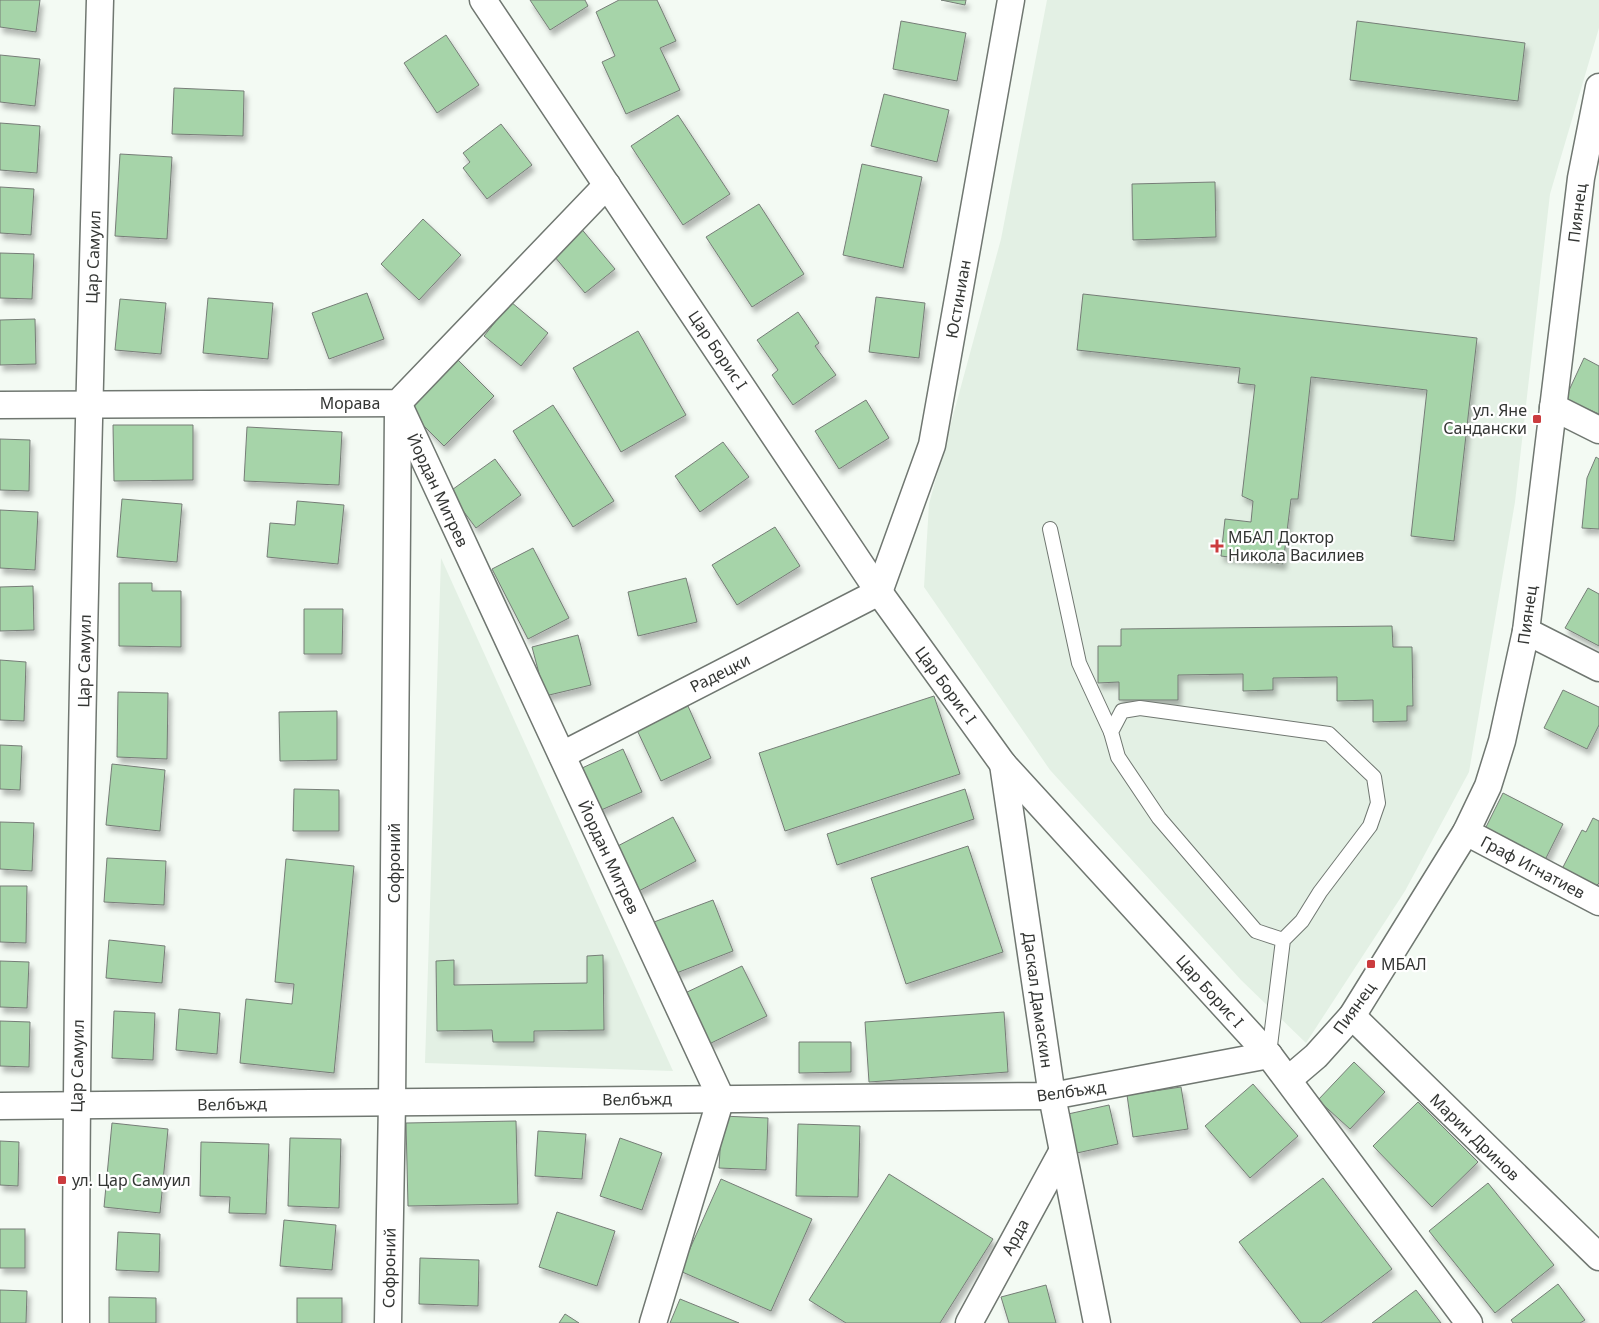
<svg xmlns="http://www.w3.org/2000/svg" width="1599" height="1323" font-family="'Noto Sans',sans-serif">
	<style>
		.built { fill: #e3f0e4 }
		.building { fill: #a6d4a9; stroke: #767d77; filter: url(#shadow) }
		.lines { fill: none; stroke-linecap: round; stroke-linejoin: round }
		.service-casing { stroke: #707771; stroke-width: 16 }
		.minor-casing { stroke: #707771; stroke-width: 29 }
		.service { stroke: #fff; stroke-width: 14 }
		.minor { stroke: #fff; stroke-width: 26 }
		.poi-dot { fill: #cb3c3e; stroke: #fff; stroke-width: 2 }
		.labels { text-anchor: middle; stroke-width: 4.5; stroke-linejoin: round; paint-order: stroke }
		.street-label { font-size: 16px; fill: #343634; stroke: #fff }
		.poi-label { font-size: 16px; fill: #343634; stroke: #fff; text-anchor: start }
	</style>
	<defs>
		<filter id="shadow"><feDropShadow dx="3" dy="5.5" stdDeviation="2.5" flood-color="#0004"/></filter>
	</defs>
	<rect width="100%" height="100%" fill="#f3faf3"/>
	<g class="built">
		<polygon points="1047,0 1599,0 1599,28 1550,194 1515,502 1469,772 1405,891 1306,1043 1241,980 1050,770 924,587 929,504 1001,239"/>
		<polygon points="441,558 673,1071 425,1063"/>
	</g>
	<g class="building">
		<polygon points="0,0 40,0 36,32 0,27"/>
		<polygon points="530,0 585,0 588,6 550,30"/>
		<polygon points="619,0 657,0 676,41 660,48 680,90 626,114 602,62 615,56 596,12"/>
		<polygon points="941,0 966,0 965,5"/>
		<polygon points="901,21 966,33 957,81 893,69"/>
		<polygon points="1357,21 1525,43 1518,101 1350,80"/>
		<polygon points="446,35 479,85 437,113 404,63"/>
		<polygon points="0,55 40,59 35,106 0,102"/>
		<polygon points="174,88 244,91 243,136 172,134"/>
		<polygon points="884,94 949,110 937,162 871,146"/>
		<polygon points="678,115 730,194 683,225 631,146"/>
		<polygon points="0,123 40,126 37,173 0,170"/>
		<polygon points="501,124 532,165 487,199 463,168 470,162 463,153"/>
		<polygon points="120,154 172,157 167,239 115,236"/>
		<polygon points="862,164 922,177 903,268 843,255"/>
		<polygon points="1215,182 1216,237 1133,240 1132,184"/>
		<polygon points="0,187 34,189 31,235 0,233"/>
		<polygon points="759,204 804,274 752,307 706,237"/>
		<polygon points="423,219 461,255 419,300 381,264"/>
		<polygon points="579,226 615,269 585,293 549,250"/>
		<polygon points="0,253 34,254 32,299 0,298"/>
		<polygon points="367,293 384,339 329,359 312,313"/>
		<polygon points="1083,294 1477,338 1454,541 1411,536 1427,390 1311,377 1298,499 1291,499 1283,564 1221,556 1225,519 1251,522 1253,501 1242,496 1255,385 1238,383 1240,368 1077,350"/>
		<polygon points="876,297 925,303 919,358 869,352"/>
		<polygon points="208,298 273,303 268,359 203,353"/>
		<polygon points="120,299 166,303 161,354 115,350"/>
		<polygon points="511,302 548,333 521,366 484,336"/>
		<polygon points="798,312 819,343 815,346 836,375 793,405 772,375 778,370 757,340"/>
		<polygon points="35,319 36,364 0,365 0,320"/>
		<polygon points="638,331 686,415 621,452 573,368"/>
		<polygon points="455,357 494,396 444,446 405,407"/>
		<polygon points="1584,358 1599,366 1599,414 1565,399"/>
		<polygon points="866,400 889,438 839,469 815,431"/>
		<polygon points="553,405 614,501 573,527 513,431"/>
		<polygon points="113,425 193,425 193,480 114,481"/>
		<polygon points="247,427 342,432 339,485 244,481"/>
		<polygon points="0,439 30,440 29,491 0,490"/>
		<polygon points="723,442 749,477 700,512 675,476"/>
		<polygon points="1596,457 1599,459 1599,529 1582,528 1587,478"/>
		<polygon points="495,459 521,495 476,528 449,492"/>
		<polygon points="122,499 182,504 177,562 117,557"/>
		<polygon points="297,501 344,505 338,564 267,557 270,523 295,525"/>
		<polygon points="0,510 38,512 35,570 0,568"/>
		<polygon points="775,527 800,566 737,605 712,565"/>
		<polygon points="533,548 569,618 528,639 492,569"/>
		<polygon points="686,578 697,622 638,636 628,592"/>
		<polygon points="119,583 152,583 152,591 181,591 181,647 119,646"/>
		<polygon points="33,586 34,630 0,631 0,587"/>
		<polygon points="1588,588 1599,594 1599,646 1565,628"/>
		<polygon points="304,609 343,609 342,654 304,654"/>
		<polygon points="1392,626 1393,647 1412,647 1413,706 1407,706 1407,721 1373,722 1373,700 1337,701 1337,677 1273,678 1273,690 1243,691 1243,674 1178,675 1178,700 1119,700 1119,682 1098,683 1098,646 1121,646 1121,629"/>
		<polygon points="578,635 591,685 545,696 532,647"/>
		<polygon points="0,660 26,662 24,721 0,720"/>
		<polygon points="1563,690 1599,707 1599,725 1587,749 1544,728"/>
		<polygon points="118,692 168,693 167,759 117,757"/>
		<polygon points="934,696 960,774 785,831 759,753"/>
		<polygon points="688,706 711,758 661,781 637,730"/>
		<polygon points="337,711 337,760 280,761 279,712"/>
		<polygon points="0,745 22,746 20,790 0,789"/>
		<polygon points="623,749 642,792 599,811 580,769"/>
		<polygon points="112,764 165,770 160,831 106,825"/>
		<polygon points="294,789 339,790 339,831 293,831"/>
		<polygon points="965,789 974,819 837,865 827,834"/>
		<polygon points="1503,793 1563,824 1545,860 1485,829"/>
		<polygon points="673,817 696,861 635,893 612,849"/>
		<polygon points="1593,818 1599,821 1599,883 1594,888 1561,871 1582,830 1586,832"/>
		<polygon points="0,822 34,823 32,871 0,869"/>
		<polygon points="968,846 1003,952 906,984 871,878"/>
		<polygon points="107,858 166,861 164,905 104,902"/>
		<polygon points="286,859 354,866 334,1073 240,1063 246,999 292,1004 294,984 275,982"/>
		<polygon points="0,886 27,886 26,943 0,942"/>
		<polygon points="713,900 733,951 674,974 654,922"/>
		<polygon points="109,940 165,946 162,983 106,978"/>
		<polygon points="603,955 604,1030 534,1031 534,1042 493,1042 492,1030 437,1031 436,961 454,960 454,985 587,983 587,956"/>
		<polygon points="0,961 29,962 27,1008 0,1007"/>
		<polygon points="742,966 767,1016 707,1045 683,994"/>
		<polygon points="179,1009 220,1013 217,1054 176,1050"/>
		<polygon points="114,1011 155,1013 153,1060 112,1058"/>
		<polygon points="1004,1012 1008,1072 869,1082 865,1022"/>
		<polygon points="0,1021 30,1022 29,1067 0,1066"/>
		<polygon points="799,1042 851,1042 851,1072 799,1073"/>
		<polygon points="1354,1062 1385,1092 1350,1129 1318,1100"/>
		<polygon points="1253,1084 1298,1136 1250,1178 1205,1126"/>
		<polygon points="1181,1087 1188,1129 1133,1137 1127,1095"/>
		<polygon points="1418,1102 1478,1162 1432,1207 1373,1146"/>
		<polygon points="1109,1105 1118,1144 1077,1153 1068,1114"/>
		<polygon points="722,1116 768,1118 766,1170 719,1168"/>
		<polygon points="516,1121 518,1204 408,1206 406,1123"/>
		<polygon points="112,1123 168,1129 160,1213 104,1207"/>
		<polygon points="798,1124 860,1126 858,1197 796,1196"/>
		<polygon points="538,1131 586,1134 582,1179 535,1176"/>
		<polygon points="290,1138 341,1139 339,1208 288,1206"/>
		<polygon points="620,1138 662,1153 642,1210 600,1196"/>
		<polygon points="0,1141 19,1142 18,1186 0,1185"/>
		<polygon points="201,1142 269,1144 266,1214 229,1213 230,1197 200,1196"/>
		<polygon points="889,1174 993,1239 940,1323 846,1323 809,1300"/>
		<polygon points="1323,1178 1392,1269 1321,1323 1301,1323 1239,1242"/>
		<polygon points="721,1179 812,1219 771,1311 680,1271"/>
		<polygon points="1488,1183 1554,1265 1495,1313 1429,1231"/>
		<polygon points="557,1212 615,1231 597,1286 539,1267"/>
		<polygon points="284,1220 336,1225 332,1270 280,1266"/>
		<rect x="0" y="1229" width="25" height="39"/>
		<polygon points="118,1232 160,1234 159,1272 116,1270"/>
		<polygon points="420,1258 479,1260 478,1306 419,1304"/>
		<polygon points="1558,1284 1585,1320 1580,1323 1513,1323 1511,1320"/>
		<polygon points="1046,1285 1056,1323 1009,1323 1001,1297"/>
		<polygon points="0,1290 27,1291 26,1323 0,1323"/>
		<polygon points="1416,1290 1441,1323 1372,1323"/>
		<polygon points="109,1297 156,1298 156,1323 109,1323"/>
		<rect x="297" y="1298" width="45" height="25"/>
		<polygon points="680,1299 739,1323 670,1323"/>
		<polygon points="565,1314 579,1323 559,1323"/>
	</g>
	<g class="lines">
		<g class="service-casing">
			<g id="service">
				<polyline points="1050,529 1079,663 1111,732"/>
				<polyline points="1269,1054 1283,940 1256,931 1159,818 1118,757 1111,732 1122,711 1140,708 1329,734 1374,777 1378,803 1370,826 1320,892 1302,921 1283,940"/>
			</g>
		</g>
		<g class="minor-casing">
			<g id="minor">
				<polyline points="483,0 879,592 1003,764 1269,1055 1469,1323"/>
				<polyline points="398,403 721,1098 653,1323"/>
				<polyline points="0,405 398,403 607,185"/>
				<polyline points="1553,407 1599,430"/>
				<polyline points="1526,631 1599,668"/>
				<polyline points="562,755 879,592 932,445 1011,0"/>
				<polyline points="1003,764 1052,1096 1097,1323"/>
				<polyline points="1466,832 1599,902"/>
				<polyline points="1352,1016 1599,1257"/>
				<polyline points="1289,1079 1316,1056 1352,1016 1466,832 1488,786 1502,741 1526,631 1581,178 1599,87"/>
				<polyline points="0,1106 1052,1096 1269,1055"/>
				<path d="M 76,1323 C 76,882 88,441 100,0"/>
				<polyline points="388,1323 392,1102 398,411"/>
				<polyline points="969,1323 1062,1152"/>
			</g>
		</g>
		<use href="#service" class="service"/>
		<use href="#minor" class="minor"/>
	</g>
	<g class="poi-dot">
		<rect x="1532" y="414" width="10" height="10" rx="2.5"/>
		<path d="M1214.5 538.5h5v5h5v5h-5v5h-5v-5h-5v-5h5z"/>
		<rect x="1366" y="959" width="10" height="10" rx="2.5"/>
		<rect x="57" y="1175" width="10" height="10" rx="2.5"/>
	</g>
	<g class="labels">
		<g class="street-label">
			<text transform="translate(1577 213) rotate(-83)" y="6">Пиянец</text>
			<text transform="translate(93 257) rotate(-88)" y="6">Цар Самуил</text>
			<text transform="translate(958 299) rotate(-80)" y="6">Юстиниан</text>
			<text transform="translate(718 350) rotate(56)" y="6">Цар Борис I</text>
			<text x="350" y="409">Морава</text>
			<text transform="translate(438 490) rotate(65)" y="6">Йордан Митрев</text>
			<text transform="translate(1527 615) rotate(-82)" y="6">Пиянец</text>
			<text transform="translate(84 661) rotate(-89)" y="6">Цар Самуил</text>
			<text transform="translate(720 673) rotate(-27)" y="6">Радецки</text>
			<text transform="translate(946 685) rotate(54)" y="6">Цар Борис I</text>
			<text transform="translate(609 857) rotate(65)" y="6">Йордан Митрев</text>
			<text transform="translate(394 863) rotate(-90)" y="6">Софроний</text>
			<text transform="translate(1533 867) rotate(28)" y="6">Граф Игнатиев</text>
			<text transform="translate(1210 991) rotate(48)" y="6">Цар Борис I</text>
			<text transform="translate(1038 1000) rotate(82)" y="6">Даскал Дамаскин</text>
			<text transform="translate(1354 1008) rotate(-54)" y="6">Пиянец</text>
			<text transform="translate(77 1066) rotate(-89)" y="6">Цар Самуил</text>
			<text transform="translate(1071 1091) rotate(-8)" y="6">Велбъжд</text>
			<text transform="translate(637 1099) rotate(-1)" y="6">Велбъжд</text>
			<text transform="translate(232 1104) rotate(-1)" y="6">Велбъжд</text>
			<text transform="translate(1475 1137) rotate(44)" y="6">Марин Дринов</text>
			<text transform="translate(1015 1237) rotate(-62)" y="6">Арда</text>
			<text transform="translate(389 1268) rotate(-89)" y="6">Софроний</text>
		</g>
		<g class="poi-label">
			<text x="1527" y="416" text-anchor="end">ул. Яне<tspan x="1527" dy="18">Сандански</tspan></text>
			<text x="1228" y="543">МБАЛ Доктор<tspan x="1228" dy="18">Никола Василиев</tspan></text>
			<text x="1381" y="970">МБАЛ</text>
			<text x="72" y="1186">ул. Цар Самуил</text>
		</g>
	</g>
</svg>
